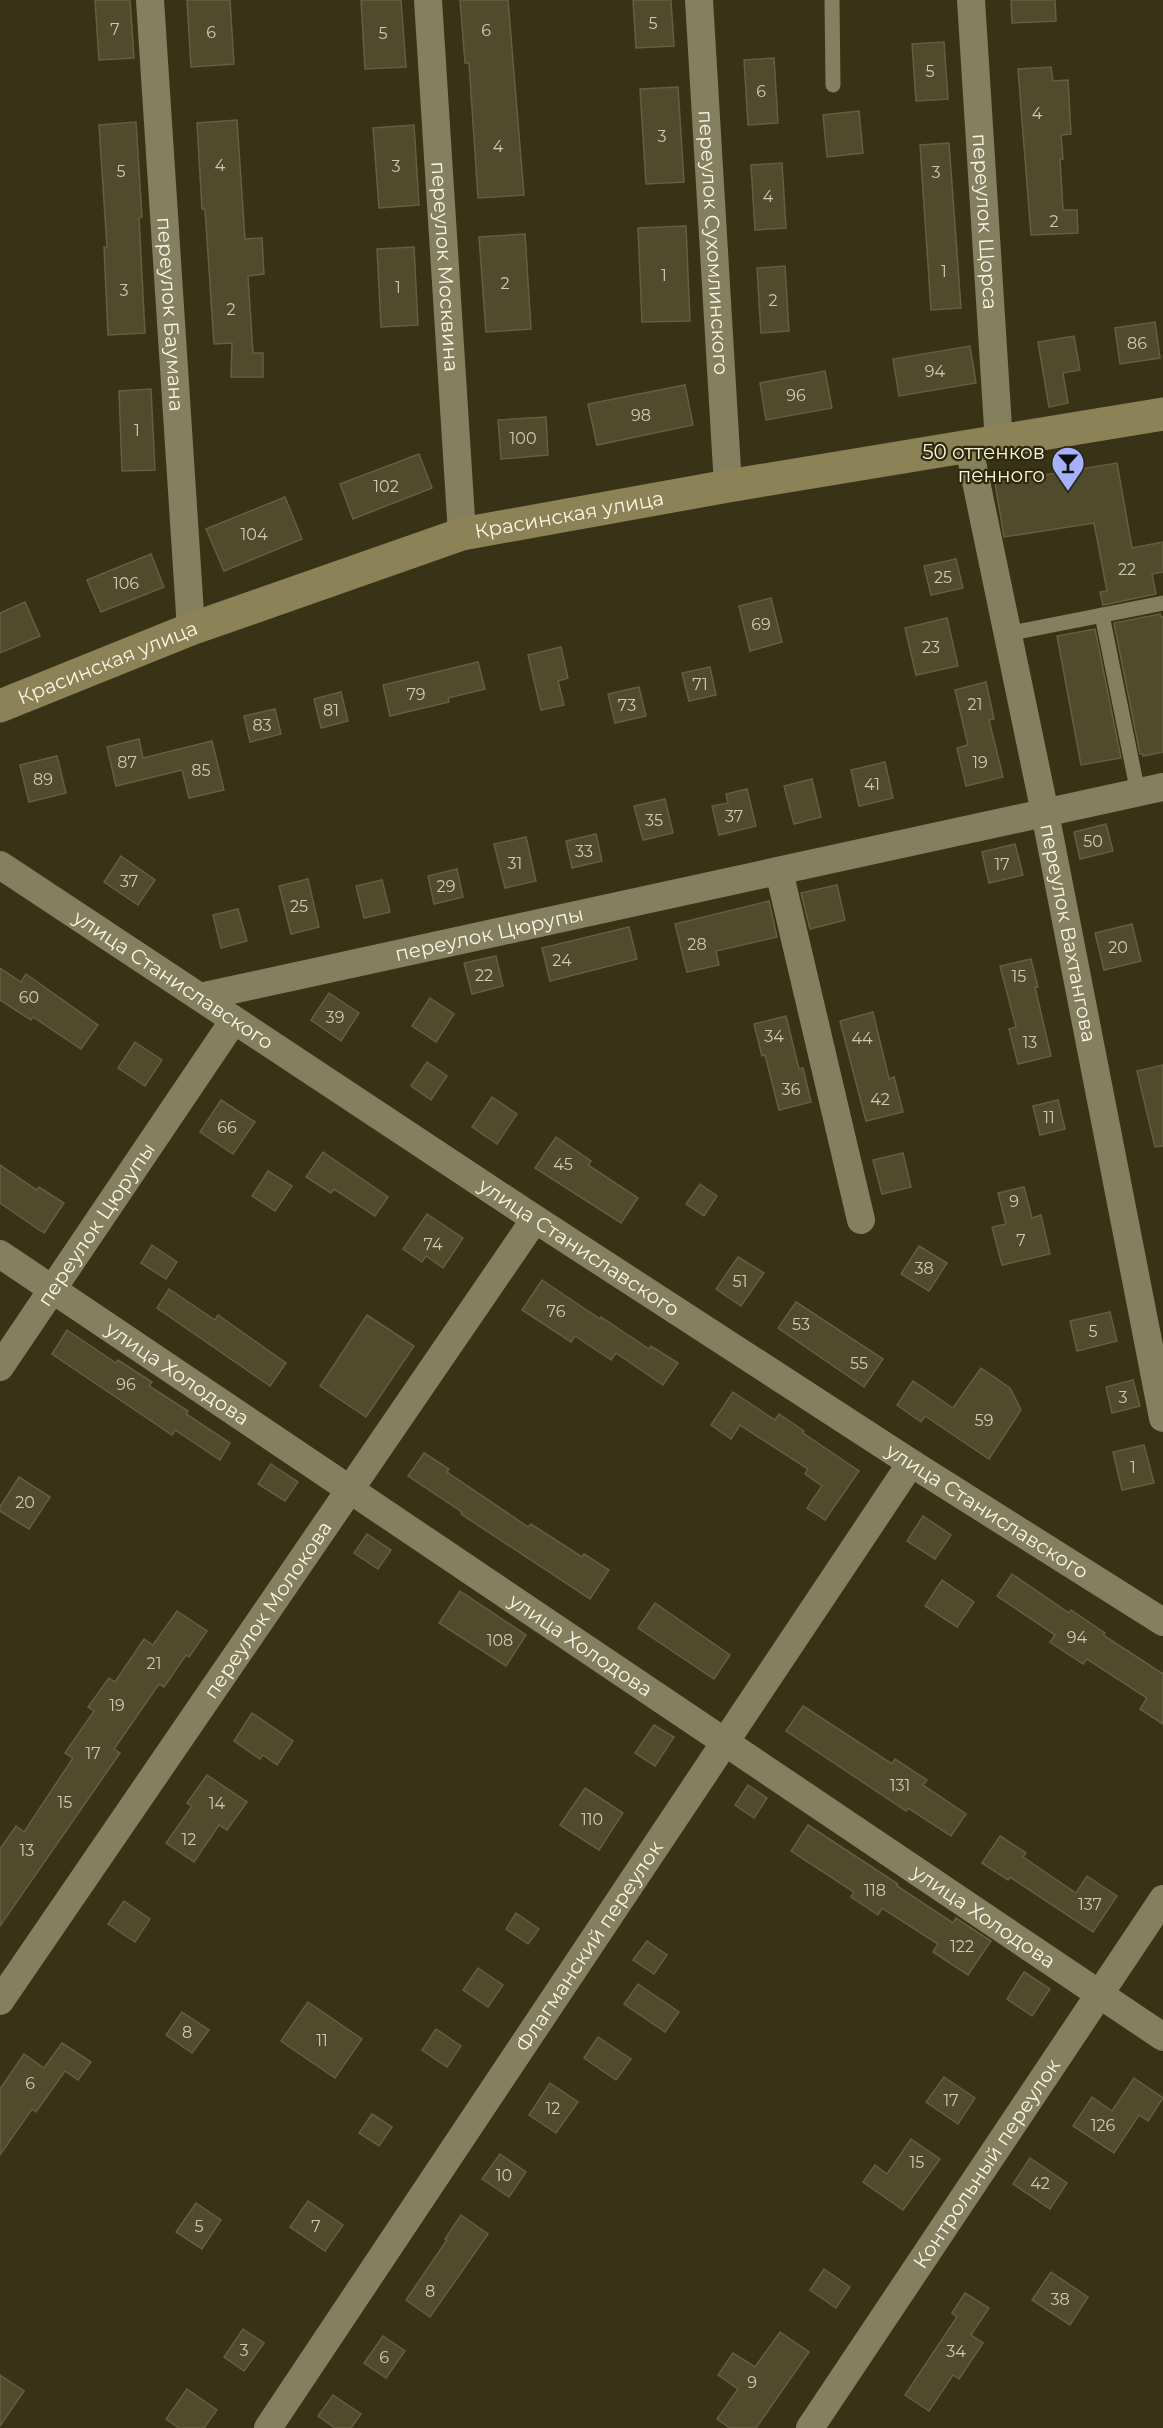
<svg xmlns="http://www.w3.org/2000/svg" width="1163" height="2428" font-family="Montserrat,sans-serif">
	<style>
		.building { fill: #504b2d; stroke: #655f41; stroke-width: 1.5 }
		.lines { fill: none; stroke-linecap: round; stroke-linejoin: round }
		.service { stroke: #847f5f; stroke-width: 15 }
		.minor { stroke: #847f5f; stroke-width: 28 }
		.secondary { stroke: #8b8357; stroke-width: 33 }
		.labels { text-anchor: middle; stroke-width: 4.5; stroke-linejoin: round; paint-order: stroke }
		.number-label { font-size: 16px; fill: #cecab6 }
		.street-label { font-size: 20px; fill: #f8f5e4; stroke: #2e290c }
		.poi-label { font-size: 20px; fill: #f8f5e4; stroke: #2e290c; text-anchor: end }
	</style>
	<rect width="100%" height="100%" fill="#383316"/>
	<g class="building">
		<polygon points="95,0 130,0 134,58 99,60"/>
		<polygon points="187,0 230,0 234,64 191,67"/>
		<polygon points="361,0 401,0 406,67 365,69"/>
		<polygon points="460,0 508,0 524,195 478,198 469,63 465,63"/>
		<polygon points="633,0 671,0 674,46 636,48"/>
		<polygon points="1011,0 1055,0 1056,21 1012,23"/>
		<polygon points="944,42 948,99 916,101 912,44"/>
		<polygon points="774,58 778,123 748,125 744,60"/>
		<polygon points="1051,67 1053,81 1068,80 1071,134 1061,135 1063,159 1060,159 1063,210 1077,210 1078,233 1031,235 1018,69"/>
		<polygon points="678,87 684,182 646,184 640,89"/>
		<polygon points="859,111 863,153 827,157 823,115"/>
		<polygon points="237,120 245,239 262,238 264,274 248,276 253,353 263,353 263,377 231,377 232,343 214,344 205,209 202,209 197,123"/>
		<polygon points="136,122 142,217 139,218 145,333 108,335 104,247 107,247 99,125"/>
		<polygon points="414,125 419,205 379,208 373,128"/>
		<polygon points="949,143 961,308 931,310 920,145"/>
		<polygon points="782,163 786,228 755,230 751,165"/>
		<polygon points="686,226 690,321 642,322 638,228"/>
		<polygon points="525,234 531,329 486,332 479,237"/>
		<polygon points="414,247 418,325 381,327 377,249"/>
		<polygon points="785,266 789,331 761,333 757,268"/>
		<polygon points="1155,322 1160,358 1120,364 1115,328"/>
		<polygon points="1074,336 1080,370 1063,373 1068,403 1049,407 1038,342"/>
		<polygon points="970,346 976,383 899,396 893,359"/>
		<polygon points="825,371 832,408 766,420 760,383"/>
		<polygon points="685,385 693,425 597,445 588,404"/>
		<polygon points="151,389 155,470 122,471 119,391"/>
		<polygon points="546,417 548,455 501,459 498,420"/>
		<polygon points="419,454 432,488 353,519 340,484"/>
		<polygon points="1117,463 1132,548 1163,542 1163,572 1152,574 1156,594 1103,605 1100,592 1107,591 1094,523 1004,537 995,483"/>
		<polygon points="285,497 302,539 224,571 206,529"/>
		<polygon points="151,554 164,587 101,612 87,580"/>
		<polygon points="956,559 963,588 931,595 924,566"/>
		<polygon points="771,598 782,642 750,651 739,606"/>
		<polygon points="25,602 40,636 0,653 0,613"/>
		<polygon points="1160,614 1161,617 1163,617 1163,752 1143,756 1143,754 1140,754 1114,623"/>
		<polygon points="947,618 958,666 916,675 905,628"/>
		<polygon points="1095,629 1121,758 1081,765 1057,636"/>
		<polygon points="561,647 568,678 558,681 564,705 541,710 528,655"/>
		<polygon points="478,662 485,689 448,698 449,702 390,716 383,685"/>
		<polygon points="710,667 716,695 689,701 682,673"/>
		<polygon points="986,682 994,719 989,720 1003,777 966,786 957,748 968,745 955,690"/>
		<polygon points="639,687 646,716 615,723 608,694"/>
		<polygon points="341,692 348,721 321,728 314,699"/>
		<polygon points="275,709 281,734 250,742 244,716"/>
		<polygon points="139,739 143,758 212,741 224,790 189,798 182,770 116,786 107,747"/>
		<polygon points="57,756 66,793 29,802 20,765"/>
		<polygon points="885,762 893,798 859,806 851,770"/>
		<polygon points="812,779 821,817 794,824 784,786"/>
		<polygon points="747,789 756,826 719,835 712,806 728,803 726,794"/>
		<polygon points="665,799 673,833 643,840 634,806"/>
		<polygon points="1106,824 1113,851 1080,859 1074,832"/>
		<polygon points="596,834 602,861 572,868 566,841"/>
		<polygon points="526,837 536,881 505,888 494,844"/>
		<polygon points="1015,844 1023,875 989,883 982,852"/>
		<polygon points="121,856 155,880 138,905 104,882"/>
		<polygon points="457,869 463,897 434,904 428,876"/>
		<polygon points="308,879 319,927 291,934 279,886"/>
		<polygon points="382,880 390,912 364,918 356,886"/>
		<polygon points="837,885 845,920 810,929 801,893"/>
		<polygon points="769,901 777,937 716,951 719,965 687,972 675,924"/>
		<polygon points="238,909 247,941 221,948 213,915"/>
		<polygon points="1132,924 1141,961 1104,970 1095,933"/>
		<polygon points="629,927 637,959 550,981 542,948"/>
		<polygon points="496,956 503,986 472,994 464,963"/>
		<polygon points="1031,959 1038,987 1035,987 1051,1056 1018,1064 1009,1029 1016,1027 1000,966"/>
		<polygon points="0,968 21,982 26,974 98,1025 81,1049 33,1017 31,1020 0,1000"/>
		<polygon points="329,993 359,1013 341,1041 311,1020"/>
		<polygon points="430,998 454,1014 436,1042 412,1026"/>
		<polygon points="873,1012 889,1079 894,1077 903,1112 866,1121 840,1021"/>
		<polygon points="786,1016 799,1069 803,1068 811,1102 779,1110 765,1055 762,1056 754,1024"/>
		<polygon points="135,1042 162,1060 145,1086 118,1068"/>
		<polygon points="427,1062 447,1076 431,1100 411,1086"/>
		<polygon points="1163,1065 1163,1146 1155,1147 1137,1071"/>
		<polygon points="492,1097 517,1114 497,1144 472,1127"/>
		<polygon points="221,1100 255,1122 233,1154 200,1132"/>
		<polygon points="1058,1100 1065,1129 1040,1135 1033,1106"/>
		<polygon points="556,1137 591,1161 588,1165 638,1198 621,1223 535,1168"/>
		<polygon points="323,1152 388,1197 375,1216 334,1189 331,1193 306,1177"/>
		<polygon points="903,1153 911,1187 882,1194 873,1160"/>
		<polygon points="0,1165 37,1190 39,1187 64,1203 44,1233 0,1203"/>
		<polygon points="268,1171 292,1186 275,1211 252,1196"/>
		<polygon points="700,1184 717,1196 704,1216 686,1204"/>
		<polygon points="1024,1187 1032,1218 1041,1215 1050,1254 1002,1265 992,1227 1006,1224 998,1193"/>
		<polygon points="427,1214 463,1238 443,1268 426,1256 422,1262 403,1249"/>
		<polygon points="152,1245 177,1262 166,1279 141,1263"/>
		<polygon points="919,1246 947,1263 929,1291 901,1274"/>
		<polygon points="738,1257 764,1273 741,1306 716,1289"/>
		<polygon points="542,1280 600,1319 601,1317 649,1349 651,1346 678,1363 663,1385 616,1353 611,1360 575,1336 571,1342 522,1310"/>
		<polygon points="169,1289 215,1320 218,1315 286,1363 270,1386 157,1308"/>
		<polygon points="796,1302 883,1359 864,1387 778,1328"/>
		<polygon points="1110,1312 1117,1341 1077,1351 1070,1321"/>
		<polygon points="367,1315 414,1346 366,1417 320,1386"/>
		<polygon points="67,1330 116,1363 118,1360 152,1382 149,1386 188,1411 186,1414 230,1443 220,1460 175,1430 172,1435 52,1354"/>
		<polygon points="981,1368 1010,1388 1021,1410 989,1459 925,1416 921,1422 897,1405 913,1381 953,1408"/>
		<polygon points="1133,1380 1140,1406 1112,1413 1106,1387"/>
		<polygon points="733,1392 775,1420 779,1414 804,1431 803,1433 859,1471 825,1520 807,1508 822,1486 805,1474 808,1469 740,1425 731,1439 711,1425"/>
		<polygon points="1144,1445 1154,1483 1122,1490 1113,1452"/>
		<polygon points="424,1453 449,1469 447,1472 528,1527 531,1524 582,1557 584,1554 609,1570 590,1599 461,1514 462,1512 408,1476"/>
		<polygon points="271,1464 298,1482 285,1501 258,1484"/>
		<polygon points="19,1477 50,1497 29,1529 0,1511 0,1507"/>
		<polygon points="923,1516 951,1535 935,1559 907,1541"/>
		<polygon points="367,1534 391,1550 378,1569 354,1553"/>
		<polygon points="1012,1574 1069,1613 1071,1610 1105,1633 1103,1635 1163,1674 1163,1724 1140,1709 1147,1698 1087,1659 1083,1664 1050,1642 1055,1635 997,1596"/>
		<polygon points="942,1580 974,1602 957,1627 925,1606"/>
		<polygon points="460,1591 526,1635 506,1666 439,1623"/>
		<polygon points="655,1603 730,1655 714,1679 638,1628"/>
		<polygon points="177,1611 207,1631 189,1657 186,1655 164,1687 159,1684 114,1749 120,1753 0,1926 0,1849 16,1826 24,1832 73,1758 65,1753 94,1711 88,1707 109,1678 115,1682 144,1639 153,1645"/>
		<polygon points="803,1706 892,1764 895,1759 927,1780 923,1785 966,1814 951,1836 908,1808 906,1811 786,1731"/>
		<polygon points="252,1713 293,1741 277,1765 263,1755 260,1759 234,1741"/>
		<polygon points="654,1725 674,1737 655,1766 635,1753"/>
		<polygon points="207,1775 247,1802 227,1830 219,1825 194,1862 166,1843 192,1806 187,1803"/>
		<polygon points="748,1785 767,1798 754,1818 735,1805"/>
		<polygon points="585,1788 623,1813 599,1850 560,1825"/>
		<polygon points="808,1825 898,1884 897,1886 953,1923 956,1918 991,1941 968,1975 933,1952 938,1944 882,1908 878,1915 851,1897 854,1892 791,1851"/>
		<polygon points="1000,1836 1026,1853 1023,1857 1076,1893 1087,1876 1117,1896 1093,1932 1010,1877 1008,1880 982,1863"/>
		<polygon points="124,1901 150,1919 135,1942 108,1924"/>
		<polygon points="516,1913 539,1929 528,1944 506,1929"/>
		<polygon points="647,1941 667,1955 654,1974 633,1960"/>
		<polygon points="478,1968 503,1985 488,2007 463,1990"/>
		<polygon points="1024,1972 1050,1989 1032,2016 1007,1999"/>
		<polygon points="638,1984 679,2012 665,2032 624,2004"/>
		<polygon points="308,2002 362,2039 335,2078 281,2041"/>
		<polygon points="182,2012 209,2030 192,2053 166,2035"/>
		<polygon points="436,2029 461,2046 447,2067 422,2050"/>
		<polygon points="598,2037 631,2059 616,2080 584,2058"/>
		<polygon points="62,2043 91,2062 78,2080 65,2071 36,2112 32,2109 0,2155 0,2089 24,2054 44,2068"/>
		<polygon points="944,2077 975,2098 958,2124 926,2102"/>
		<polygon points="1134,2078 1163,2098 1148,2121 1139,2115 1114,2153 1073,2126 1092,2097 1112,2111"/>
		<polygon points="550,2083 578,2102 556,2133 529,2115"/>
		<polygon points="372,2114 392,2127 379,2146 359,2133"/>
		<polygon points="911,2139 940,2159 903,2210 863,2182 875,2165 887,2174"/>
		<polygon points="500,2154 526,2172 509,2197 482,2179"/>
		<polygon points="1030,2158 1067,2183 1050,2209 1013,2184"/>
		<polygon points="308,2201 343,2225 325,2251 290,2227"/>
		<polygon points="196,2203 221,2220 202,2249 176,2232"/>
		<polygon points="461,2215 488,2234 430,2317 406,2300 447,2240 445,2239"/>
		<polygon points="824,2269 850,2287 836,2308 810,2290"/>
		<polygon points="1051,2272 1088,2297 1070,2325 1032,2300"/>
		<polygon points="965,2293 989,2308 971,2335 983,2343 959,2379 953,2375 929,2411 905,2395 957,2317 952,2313"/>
		<polygon points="243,2329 264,2343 244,2371 224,2357"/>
		<polygon points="780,2332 809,2352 756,2428 730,2428 717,2419 738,2389 718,2375 733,2353 755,2367"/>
		<polygon points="383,2336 405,2351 386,2378 364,2363"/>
		<polygon points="0,2375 24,2391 0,2426"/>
		<polygon points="187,2389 217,2410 204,2428 179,2428 166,2419"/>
		<polygon points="333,2395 361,2414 351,2428 335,2428 318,2416"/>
	</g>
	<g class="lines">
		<g class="service">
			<polyline points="832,0 833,85"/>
			<polyline points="1102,615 1138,793"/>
			<polyline points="1007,634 1163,603"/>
		</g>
		<g class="minor">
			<path id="s1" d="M 150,0 L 191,629"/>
			<path id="s2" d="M 428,0 L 462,534"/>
			<path id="s3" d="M 699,0 L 728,486"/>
			<path id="s4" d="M 971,0 L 999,443"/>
			<path id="s5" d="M 969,448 L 1045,813 L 1163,1418"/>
			<path id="s6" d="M 0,865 L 535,1219 L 911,1463 L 1163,1622"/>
			<polyline points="779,871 861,1220"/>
			<path id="s7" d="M 200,997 L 1163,787"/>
			<path id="s8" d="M 0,1254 L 1163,2037"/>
			<path id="s9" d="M 0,1367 L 234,1020"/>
			<path id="s10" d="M 0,2001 L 535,1219"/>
			<path id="s11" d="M 268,2428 L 911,1463"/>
			<path id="s12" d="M 810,2428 L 1163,1899"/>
		</g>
		<path class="secondary" id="s13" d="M 0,706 L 191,629 L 462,534 L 728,486 L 1163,414"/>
	</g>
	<defs>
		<g id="bar-pin" transform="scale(1.725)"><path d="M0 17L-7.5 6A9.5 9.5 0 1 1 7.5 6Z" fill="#a6b1fc" stroke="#2e290c"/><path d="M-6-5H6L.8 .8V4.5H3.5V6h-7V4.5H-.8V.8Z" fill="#111"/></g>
	</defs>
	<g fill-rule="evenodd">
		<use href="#bar-pin" x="1068" y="463"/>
	</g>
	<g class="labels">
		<g class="number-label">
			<text x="653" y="29">5</text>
			<text x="115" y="35">7</text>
			<text x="486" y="36">6</text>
			<text x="211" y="38">6</text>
			<text x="383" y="39">5</text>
			<text x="930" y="77">5</text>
			<text x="761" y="97">6</text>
			<text x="1037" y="119">4</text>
			<text x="662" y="142">3</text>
			<text x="498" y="152">4</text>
			<text x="220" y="171">4</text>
			<text x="396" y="172">3</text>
			<text x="121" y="177">5</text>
			<text x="936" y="178">3</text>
			<text x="768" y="202">4</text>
			<text x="1054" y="227">2</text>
			<text x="944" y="277">1</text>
			<text x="664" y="281">1</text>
			<text x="505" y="289">2</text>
			<text x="398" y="293">1</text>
			<text x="124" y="296">3</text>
			<text x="773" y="306">2</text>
			<text x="231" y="315">2</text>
			<text x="1137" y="349">86</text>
			<text x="935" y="377">94</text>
			<text x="796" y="401">96</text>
			<text x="641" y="421">98</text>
			<text x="137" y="436">1</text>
			<text x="523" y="444">100</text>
			<text x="386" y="492">102</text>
			<text x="254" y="540">104</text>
			<text x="1127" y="575">22</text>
			<text x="943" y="583">25</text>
			<text x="126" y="589">106</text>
			<text x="761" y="630">69</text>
			<text x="931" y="653">23</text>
			<text x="700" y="690">71</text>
			<text x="416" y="700">79</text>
			<text x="975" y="710">21</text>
			<text x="627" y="711">73</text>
			<text x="331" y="716">81</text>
			<text x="262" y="731">83</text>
			<text x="127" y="768">87</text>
			<text x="980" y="768">19</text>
			<text x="201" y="776">85</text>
			<text x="43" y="785">89</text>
			<text x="872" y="790">41</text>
			<text x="734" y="822">37</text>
			<text x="654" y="826">35</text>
			<text x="1093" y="847">50</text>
			<text x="584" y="857">33</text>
			<text x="515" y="869">31</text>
			<text x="1002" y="870">17</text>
			<text x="129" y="887">37</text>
			<text x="446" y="892">29</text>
			<text x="299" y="912">25</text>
			<text x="697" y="950">28</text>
			<text x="1118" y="953">20</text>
			<text x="562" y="966">24</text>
			<text x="484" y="981">22</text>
			<text x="1019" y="982">15</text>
			<text x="29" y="1003">60</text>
			<text x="335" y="1023">39</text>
			<text x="774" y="1042">34</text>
			<text x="862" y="1044">44</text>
			<text x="1030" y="1048">13</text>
			<text x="791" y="1095">36</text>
			<text x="880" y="1105">42</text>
			<text x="1049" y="1123">11</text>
			<text x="227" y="1133">66</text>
			<text x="563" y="1170">45</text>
			<text x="1014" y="1207">9</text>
			<text x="1021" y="1246">7</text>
			<text x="433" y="1250">74</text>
			<text x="924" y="1274">38</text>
			<text x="740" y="1287">51</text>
			<text x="556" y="1317">76</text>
			<text x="801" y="1330">53</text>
			<text x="1093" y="1337">5</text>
			<text x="859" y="1369">55</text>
			<text x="126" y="1390">96</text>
			<text x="1123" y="1403">3</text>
			<text x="984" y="1426">59</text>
			<text x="1133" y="1473">1</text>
			<text x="25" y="1508">20</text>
			<text x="1077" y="1643">94</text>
			<text x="500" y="1646">108</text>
			<text x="154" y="1669">21</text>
			<text x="117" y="1711">19</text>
			<text x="93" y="1759">17</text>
			<text x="900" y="1791">131</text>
			<text x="65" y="1808">15</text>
			<text x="217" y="1809">14</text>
			<text x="592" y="1825">110</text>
			<text x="189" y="1845">12</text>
			<text x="27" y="1856">13</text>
			<text x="875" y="1896">118</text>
			<text x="1090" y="1910">137</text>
			<text x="962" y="1952">122</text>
			<text x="187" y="2038">8</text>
			<text x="322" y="2046">11</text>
			<text x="30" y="2089">6</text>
			<text x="951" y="2106">17</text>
			<text x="553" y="2114">12</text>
			<text x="1103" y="2131">126</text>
			<text x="917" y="2168">15</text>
			<text x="504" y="2181">10</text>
			<text x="1040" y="2189">42</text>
			<text x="199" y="2232">5</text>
			<text x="316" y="2232">7</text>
			<text x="430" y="2297">8</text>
			<text x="1060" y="2305">38</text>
			<text x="244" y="2356">3</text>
			<text x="956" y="2357">34</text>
			<text x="384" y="2363">6</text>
			<text x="752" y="2388">9</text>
		</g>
		<g class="street-label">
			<text dy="7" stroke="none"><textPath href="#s4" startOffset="222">переулок Щорса</textPath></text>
			<text dy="7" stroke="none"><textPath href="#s3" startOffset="243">переулок Сухомлинского</textPath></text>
			<text dy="7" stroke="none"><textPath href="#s2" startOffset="267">переулок Москвина</textPath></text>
			<text dy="7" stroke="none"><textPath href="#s1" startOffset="315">переулок Баумана</textPath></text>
			<text dy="7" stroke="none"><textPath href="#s13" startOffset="602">Красинская улица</textPath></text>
			<text dy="7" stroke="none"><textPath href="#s13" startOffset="116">Красинская улица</textPath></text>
			<text dy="7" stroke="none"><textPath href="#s5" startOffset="495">переулок Вахтангова</textPath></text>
			<text dy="7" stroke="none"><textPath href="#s7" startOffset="296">переулок Цюрупы</textPath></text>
			<text dy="7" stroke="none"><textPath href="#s6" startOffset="208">улица Станиславского</textPath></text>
			<text dy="7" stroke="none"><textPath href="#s9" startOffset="172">переулок Цюрупы</textPath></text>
			<text dy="7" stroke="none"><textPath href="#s6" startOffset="694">улица Станиславского</textPath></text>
			<text dy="7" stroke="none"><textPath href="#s8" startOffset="214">улица Холодова</textPath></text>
			<text dy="7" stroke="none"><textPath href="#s6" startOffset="1180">улица Станиславского</textPath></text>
			<text dy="7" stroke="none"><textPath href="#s10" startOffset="474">переулок Молокова</textPath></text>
			<text dy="7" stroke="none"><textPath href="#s8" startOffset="700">улица Холодова</textPath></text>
			<text dy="7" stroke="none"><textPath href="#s8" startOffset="1186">улица Холодова</textPath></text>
			<text dy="7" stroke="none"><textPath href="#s11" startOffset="579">Флагманский переулок</textPath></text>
			<text dy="7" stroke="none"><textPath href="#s12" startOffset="318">Контрольный переулок</textPath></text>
		</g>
		<g class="poi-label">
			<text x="1045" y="459">50 оттенков<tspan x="1045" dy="23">пенного</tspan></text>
		</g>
	</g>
</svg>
